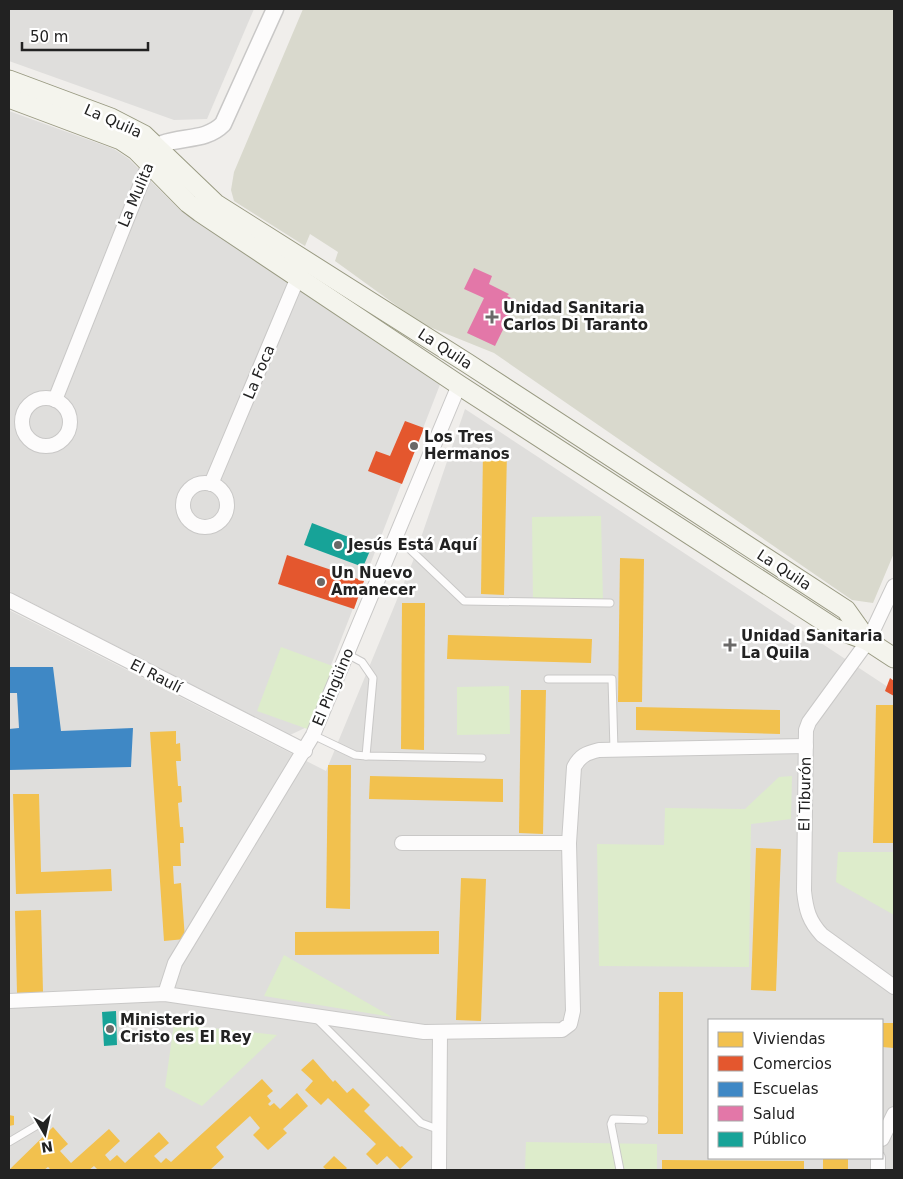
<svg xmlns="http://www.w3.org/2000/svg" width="903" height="1179" font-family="'DejaVu Sans',sans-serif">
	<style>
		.residential { fill: #dfdedc; fill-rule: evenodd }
		.construction { fill: #d9d9cd }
		.grass { fill: #ddeccb }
		.homes { fill: #f2c14e }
		.shops { fill: #e4572e }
		.schools { fill: #3f88c5 }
		.health { fill: #e377a8 }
		.public { fill: #17a398 }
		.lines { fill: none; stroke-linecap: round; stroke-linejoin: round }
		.service-casing { stroke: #c9c8c7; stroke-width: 9 }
		.minor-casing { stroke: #c9c8c7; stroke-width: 16 }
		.tertiary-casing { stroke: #c9c8c7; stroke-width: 19 }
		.secondary-casing { stroke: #999a82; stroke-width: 21 }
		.service { stroke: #fdfcfc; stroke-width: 7 }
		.minor { stroke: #fdfcfc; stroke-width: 14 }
		.tertiary { stroke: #fdfcfc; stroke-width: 16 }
		.secondary { stroke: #f4f4ed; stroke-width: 19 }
		.poi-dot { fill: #6a6968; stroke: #fff; stroke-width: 2 }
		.labels { text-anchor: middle; stroke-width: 5; stroke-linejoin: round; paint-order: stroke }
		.street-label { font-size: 15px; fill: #222; stroke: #fff }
		.poi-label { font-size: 15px; font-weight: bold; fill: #222; stroke: #fff; text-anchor: start }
	</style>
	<rect width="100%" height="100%" fill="#f0eeeb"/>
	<g class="residential">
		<polygon points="9,9 254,9 207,119 174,120 9,61"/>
		<polygon points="9,111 114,149 129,159 182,212 441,382 307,727 290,735 9,591"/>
		<path d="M 465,409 L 894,691 L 894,1170 L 9,1170 L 9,610 L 326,771 L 413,561 ZM 709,1020 L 882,1020 L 882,1158 L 709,1158 Z"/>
	</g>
	<polygon class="construction" points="303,9 894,9 894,553 873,603 852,600 494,353 422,324 335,261 338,252 310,234 305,246 234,201 231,190 234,172"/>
	<g class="grass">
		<polygon points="601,516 603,602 533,603 532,517"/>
		<polygon points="281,647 338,668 313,731 257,711"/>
		<polygon points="509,686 510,734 457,735 457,687"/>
		<polygon points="792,776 791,819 751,824 749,967 599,966 597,844 664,845 665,808 745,809 779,777"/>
		<polygon points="838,852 894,852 894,915 836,882"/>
		<polygon points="284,955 392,1017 264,996"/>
		<polygon points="174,1024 277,1035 202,1106 165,1087"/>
		<polygon points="526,1142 657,1144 657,1170 525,1170"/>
	</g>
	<g class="homes">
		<polygon points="483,451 507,451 504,595 481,594"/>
		<polygon points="620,558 644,559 642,702 618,702"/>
		<polygon points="402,603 425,603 424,750 401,749"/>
		<polygon points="448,635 592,639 591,663 447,659"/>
		<polygon points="521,690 546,690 543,834 519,833"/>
		<polygon points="876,705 894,705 894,843 873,843"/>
		<polygon points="636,707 780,710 780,734 636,730"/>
		<polygon points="176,731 176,744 180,743 181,761 176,761 178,786 181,786 182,802 178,803 180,827 183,827 184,843 180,843 181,866 173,866 174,884 181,883 185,939 164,941 150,732"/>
		<polygon points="328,765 351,765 350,909 326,908"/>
		<polygon points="370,776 503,779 503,802 369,799"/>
		<polygon points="13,794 39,794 41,872 111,869 112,891 16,894"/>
		<polygon points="756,848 781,849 776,991 751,990"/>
		<polygon points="461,878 486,879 481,1021 456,1020"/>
		<polygon points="41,910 43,992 17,993 15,911"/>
		<polygon points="439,931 439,954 295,955 295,932"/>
		<polygon points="659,992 683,992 683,1134 658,1134"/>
		<polygon points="882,1023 894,1023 894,1048 882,1047"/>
		<polygon points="313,1059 333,1082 335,1080 347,1093 353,1088 370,1105 364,1111 400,1147 402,1146 413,1157 400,1169 387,1156 377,1165 366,1154 376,1144 328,1098 321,1105 305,1090 313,1081 301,1070"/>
		<polygon points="262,1079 273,1091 267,1096 271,1101 268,1104 270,1106 274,1103 280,1109 297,1093 308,1106 283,1129 287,1133 268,1150 253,1135 260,1128 250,1116 216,1147 224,1157 210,1170 98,1170 94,1166 89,1170 51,1170 48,1167 44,1170 9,1170 53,1127 68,1144 60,1151 71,1163 109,1129 120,1141 105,1155 110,1161 117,1155 125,1163 159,1132 169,1143 154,1156 161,1163 166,1158 171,1162"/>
		<polygon points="9,1115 14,1116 14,1125 9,1126"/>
		<polygon points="334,1156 347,1168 345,1170 327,1170 323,1167"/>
		<rect x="823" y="1158" width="25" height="12"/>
		<polygon points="662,1160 804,1161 804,1170 662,1170"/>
	</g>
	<g class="shops">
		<polygon points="405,421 424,428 402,484 368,471 376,451 390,456"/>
		<polygon points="287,555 364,581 354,609 278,584"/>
		<polygon points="890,678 894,681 894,696 885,691"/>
	</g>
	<polygon class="schools" points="9,667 53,667 61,731 133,728 131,767 9,770 9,729 19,728 17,693 9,693"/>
	<polygon class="health" points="474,268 492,276 489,284 509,294 507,296 517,301 495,346 467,333 484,298 464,289"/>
	<g class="public">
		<polygon points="312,523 372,546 363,567 304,545"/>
		<polygon points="116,1011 117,1045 104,1046 102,1012"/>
	</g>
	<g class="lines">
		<g class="service-casing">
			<g id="service">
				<polyline points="396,536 464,601 610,603"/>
				<polyline points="347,654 362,662 373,678 366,756"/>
				<polyline points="548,679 612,679 614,750"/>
				<polyline points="313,735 355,755 366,756 482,758"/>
				<polyline points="316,1018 421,1123 440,1130"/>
				<polyline points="9,1142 36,1126"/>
				<polyline points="620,1170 611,1124 613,1119 644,1120"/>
			</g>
		</g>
		<g class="minor-casing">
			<g id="minor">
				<circle cx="46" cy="422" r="24"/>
				<polyline points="55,400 150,161"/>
				<circle cx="205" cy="505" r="22"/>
				<polyline points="211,484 301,270"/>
				<path d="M 894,586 L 868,641 L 809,722 L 806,730 L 804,891 C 806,910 809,921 822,935 L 894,987"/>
				<polyline points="9,600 305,751"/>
				<polyline points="402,843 569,843"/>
				<polyline points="165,994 175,963 313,735 459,385"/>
				<path d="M 9,1001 L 165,994 L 424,1032 L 562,1030 L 570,1024 L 573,1011 L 569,843 L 574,767 C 580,756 586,753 599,750 L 806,746"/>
				<polyline points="882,1139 894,1114"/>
				<polyline points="878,1158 878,1170"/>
				<polyline points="439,1170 440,1033"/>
			</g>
		</g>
		<g class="tertiary-casing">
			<path id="tertiary" d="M 152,158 L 162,144 C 184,136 206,141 223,124 L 275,9"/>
		</g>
		<g class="secondary-casing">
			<g id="secondary">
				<polyline points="9,80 111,118 144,135 216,204 467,363 846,610 868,641"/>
				<polyline points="9,98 121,140 136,150 188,203 200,212 459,385 834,628 868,641 894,658"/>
			</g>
		</g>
		<use href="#service" class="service"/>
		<use href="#minor" class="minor"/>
		<use href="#tertiary" class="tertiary"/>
		<use href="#secondary" class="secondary"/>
	</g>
	<g class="poi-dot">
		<path d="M489.5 309.5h5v5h5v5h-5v5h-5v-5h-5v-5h5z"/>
		<circle cx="414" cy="446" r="5"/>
		<circle cx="338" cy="545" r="5"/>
		<circle cx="321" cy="582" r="5"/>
		<path d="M727.5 637.5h5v5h5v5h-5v5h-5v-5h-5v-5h5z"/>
		<circle cx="110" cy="1029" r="5"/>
	</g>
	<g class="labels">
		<g class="street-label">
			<text transform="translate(113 121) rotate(24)" y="5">La Quila</text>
			<text transform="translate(136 195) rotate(-67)" y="5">La Mulita</text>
			<text transform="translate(445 349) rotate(33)" y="5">La Quila</text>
			<text transform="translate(259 372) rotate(-67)" y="5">La Foca</text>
			<text transform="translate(784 570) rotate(33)" y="5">La Quila</text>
			<text transform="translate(156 676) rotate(27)" y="5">El Raulí</text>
			<text transform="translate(333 687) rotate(-67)" y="5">El Pingüino</text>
			<text transform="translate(805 794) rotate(-89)" y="5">El Tiburón</text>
		</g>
		<g class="poi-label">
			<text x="503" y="313">Unidad Sanitaria<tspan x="503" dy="17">Carlos Di Taranto</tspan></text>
			<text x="424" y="442">Los Tres<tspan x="424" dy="17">Hermanos</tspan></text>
			<text x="348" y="550">Jesús Está Aquí</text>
			<text x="331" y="578">Un Nuevo<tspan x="331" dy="17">Amanecer</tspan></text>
			<text x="741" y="641">Unidad Sanitaria<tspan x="741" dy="17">La Quila</tspan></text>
			<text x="120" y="1025">Ministerio<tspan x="120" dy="17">Cristo es El Rey</tspan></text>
		</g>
	</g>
	<rect width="903" height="1179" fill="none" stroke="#222222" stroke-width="20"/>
	<rect x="708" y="1019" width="175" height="140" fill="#ffffff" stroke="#a7a7a7"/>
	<rect x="718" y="1032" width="25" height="15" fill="#f2c14e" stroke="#a7a7a7"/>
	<text x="753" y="1044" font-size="15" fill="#222222">Viviendas</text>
	<rect x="718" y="1056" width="25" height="15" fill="#e4572e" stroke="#a7a7a7"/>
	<text x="753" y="1069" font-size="15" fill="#222222">Comercios</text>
	<rect x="718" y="1082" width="25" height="15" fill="#3f88c5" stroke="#a7a7a7"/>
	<text x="753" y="1094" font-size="15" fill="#222222">Escuelas</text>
	<rect x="718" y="1106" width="25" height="15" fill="#e377a8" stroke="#a7a7a7"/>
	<text x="753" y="1119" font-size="15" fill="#222222">Salud</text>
	<rect x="718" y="1132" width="25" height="15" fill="#17a398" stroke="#a7a7a7"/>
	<text x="753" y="1144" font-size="15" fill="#222222">Público</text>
	<g transform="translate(45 1134) rotate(171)" stroke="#ffffff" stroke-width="4" paint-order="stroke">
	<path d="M0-4L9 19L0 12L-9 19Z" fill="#222222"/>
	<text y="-8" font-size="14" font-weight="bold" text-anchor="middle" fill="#222222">N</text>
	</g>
	<path d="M22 42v8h126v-8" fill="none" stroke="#222222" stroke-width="2.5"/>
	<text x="30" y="42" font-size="15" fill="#222222" stroke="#ffffff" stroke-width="4" paint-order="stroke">50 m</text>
</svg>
